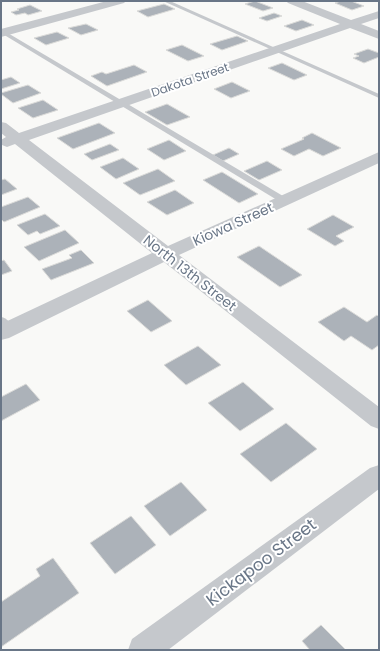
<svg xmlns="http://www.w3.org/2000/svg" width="380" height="651" font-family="Poppins,sans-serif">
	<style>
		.building { fill: #acb2b9; stroke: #dbdbd9 }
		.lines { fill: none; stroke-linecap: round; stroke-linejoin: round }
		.lane { fill: #c5c8cc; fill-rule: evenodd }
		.street { fill: #c5c8cc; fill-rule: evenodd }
		.labels { text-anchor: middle; stroke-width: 4; stroke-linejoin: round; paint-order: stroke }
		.far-street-label { font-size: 12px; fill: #697687; stroke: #fff }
		.street-label { font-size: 14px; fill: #697687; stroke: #fff }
		.near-street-label { font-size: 17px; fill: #697687; stroke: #fff }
	</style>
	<rect width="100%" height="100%" fill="#f9f9f7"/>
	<g class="building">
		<polygon points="255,1 273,8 263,11 245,4"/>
		<polygon points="341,1 351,1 364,6 352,10 335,3"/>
		<polygon points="164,4 175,9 148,17 137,11"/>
		<polygon points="30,5 42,11 28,15 25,13 16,15 11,12 19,10 17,9"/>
		<polygon points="274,13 282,16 267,21 259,18"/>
		<polygon points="302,20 314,25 296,31 284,26"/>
		<polygon points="86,24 98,30 81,35 68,28"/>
		<polygon points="57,32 69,38 46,45 34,38"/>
		<polygon points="237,36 248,41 222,50 210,44"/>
		<polygon points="182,45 204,56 188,61 166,50"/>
		<polygon points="368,49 379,53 379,57 364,63 353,58 359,56 354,54"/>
		<polygon points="282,63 307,75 294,80 268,68"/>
		<polygon points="134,65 147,72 107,86 91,76 102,72 106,74"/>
		<polygon points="11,77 20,83 1,89 1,80"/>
		<polygon points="232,82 250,91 231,98 214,89"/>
		<polygon points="28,85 41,93 13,103 1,94 1,93"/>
		<polygon points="43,100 58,110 33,118 18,108"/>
		<polygon points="167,104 190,117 167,125 145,112"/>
		<polygon points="99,123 115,133 73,149 57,138"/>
		<polygon points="312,133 341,148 323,156 309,149 294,156 281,149 304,139 302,138"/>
		<polygon points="169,140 186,151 164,160 147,149"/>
		<polygon points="110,144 119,150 92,160 84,154"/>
		<polygon points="229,148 239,154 223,161 213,155"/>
		<polygon points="123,158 139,169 116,179 100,167"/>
		<polygon points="267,161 282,170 259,180 244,171"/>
		<polygon points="158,169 175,181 140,195 123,183"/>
		<polygon points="222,172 258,194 239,203 203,180"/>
		<polygon points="5,179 17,189 1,195 1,180"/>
		<polygon points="175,190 194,203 167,215 147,202"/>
		<polygon points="28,197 40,207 4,222 1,219 1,207"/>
		<polygon points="45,214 60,226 40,234 37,231 28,235 17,225"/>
		<polygon points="333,215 354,227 336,236 344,241 335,246 307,229"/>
		<polygon points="65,230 79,243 39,261 24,247"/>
		<polygon points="259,246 302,275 280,287 237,257"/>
		<polygon points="81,250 94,263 51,280 42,269 72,258 69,255"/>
		<polygon points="4,260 12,271 1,275 1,261"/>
		<polygon points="148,300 172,321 151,332 127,311"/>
		<polygon points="344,307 367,322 377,315 379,317 379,345 372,350 351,336 344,341 318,322"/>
		<polygon points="198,346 221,365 186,385 164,365"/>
		<polygon points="243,382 274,409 240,431 208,403"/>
		<polygon points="26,384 40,400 1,421 1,397"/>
		<polygon points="286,423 317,449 271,482 240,454"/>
		<polygon points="181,482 207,510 170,536 144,506"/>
		<polygon points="131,516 156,545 115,574 90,543"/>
		<polygon points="53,558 79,593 1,647 1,602 40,576 36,569"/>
		<polygon points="321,625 346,650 310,650 302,641"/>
	</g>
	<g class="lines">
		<g class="lane">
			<polygon points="163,1 170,1 379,94 379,98"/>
			<polygon points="1,29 288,199 289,201 288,203 282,203 1,33"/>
			<path d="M 1,317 C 7,318 12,324 15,329 L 14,331 L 6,331 L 1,326 Z"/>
		</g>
		<g class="street">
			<polygon points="107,1 126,1 124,3 1,37 1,29"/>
			<polygon points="286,1 302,1 351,20 379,11 379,18 361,24 379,31 379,39 350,28 29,140 168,246 379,152 379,163 179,255 379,407 379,429 371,426 164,262 9,338 1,340 1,324 152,253 15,144 7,147 2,145 1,140 6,137 1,133 1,122 6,123 19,133 340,24 288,3"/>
			<polygon points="379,465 379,489 168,650 128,650 132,639 370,468"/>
		</g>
	</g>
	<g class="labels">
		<g class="far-street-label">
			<text transform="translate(190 80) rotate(-19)" y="4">Dakota Street</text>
		</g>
		<g class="street-label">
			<text transform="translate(233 224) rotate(-24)" y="5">Kiowa Street</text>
			<text transform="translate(190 273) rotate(38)" y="5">North 13th Street</text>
		</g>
		<g class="near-street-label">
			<text transform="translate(261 562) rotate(-37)" y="6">Kickapoo Street</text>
		</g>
	</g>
	<rect width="380" height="651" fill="none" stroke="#697687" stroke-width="4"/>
</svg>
